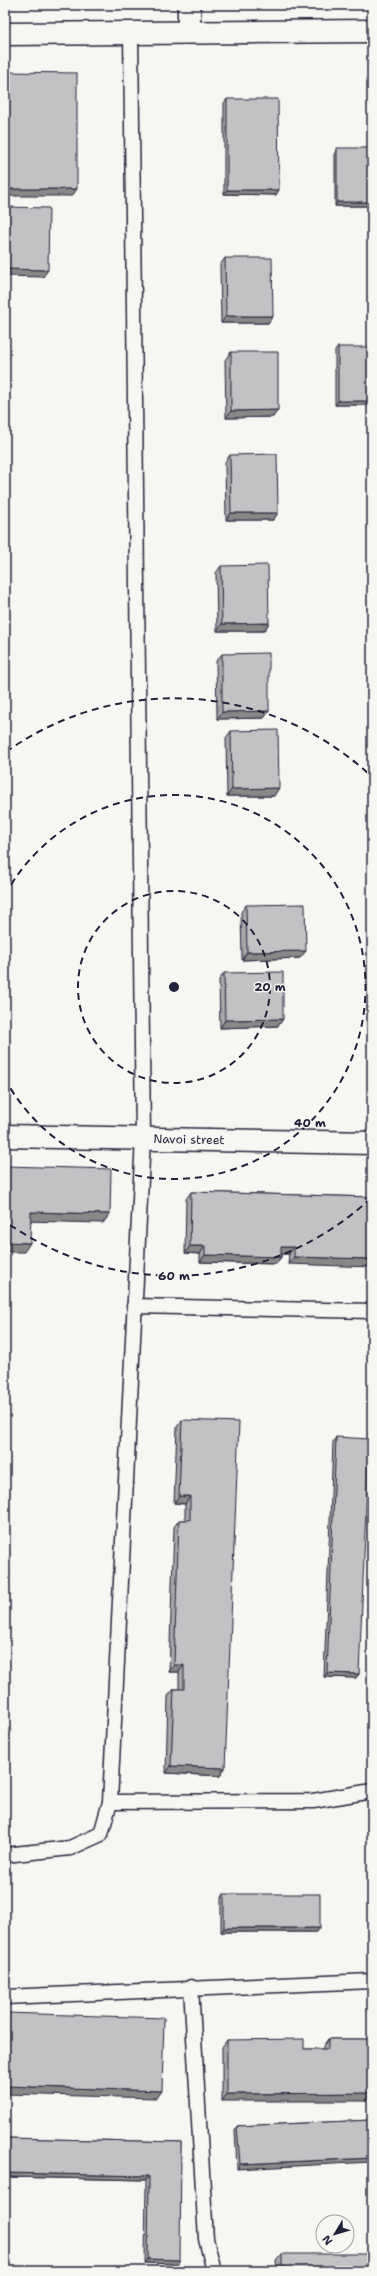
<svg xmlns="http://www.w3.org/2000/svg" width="377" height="2276" font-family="'Shantell Sans',sans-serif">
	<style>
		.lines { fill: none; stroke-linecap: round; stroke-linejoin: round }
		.service-casing { stroke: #22223b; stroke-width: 17 }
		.minor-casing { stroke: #22223b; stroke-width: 25 }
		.service { stroke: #f6f6f2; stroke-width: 14 }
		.minor { stroke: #f6f6f2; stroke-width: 22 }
		.wall { fill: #a7a7a9; stroke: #22223b }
		.shaded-wall { fill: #888889; stroke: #22223b }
		.building { fill: #c2c2c4; stroke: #22223b }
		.ring { fill: none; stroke: #22223b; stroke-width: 2; stroke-dasharray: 7 5 }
		.labels { text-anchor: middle; stroke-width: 3; stroke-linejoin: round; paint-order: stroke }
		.street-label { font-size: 12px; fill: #22223b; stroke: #f6f6f2 }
		.centre { fill: #22223b; stroke: #f6f6f2; stroke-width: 2 }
		.ring-label { font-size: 12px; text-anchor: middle; font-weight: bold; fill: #22223b; stroke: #f6f6f2; stroke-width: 3; stroke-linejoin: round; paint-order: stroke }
	</style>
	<rect width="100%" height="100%" fill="#f6f6f2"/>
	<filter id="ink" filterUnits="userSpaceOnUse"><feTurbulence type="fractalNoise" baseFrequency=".025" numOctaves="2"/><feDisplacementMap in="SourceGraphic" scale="8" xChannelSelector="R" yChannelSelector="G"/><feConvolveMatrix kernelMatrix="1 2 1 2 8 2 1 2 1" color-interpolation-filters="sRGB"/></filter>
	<g filter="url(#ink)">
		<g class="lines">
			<g class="service-casing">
				<g id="service">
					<polyline points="134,1306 372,1311"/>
					<polyline points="110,1802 313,1801 372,1791"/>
					<polyline points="5,1855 70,1848 101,1834 110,1802 143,1138 131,32"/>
					<polyline points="191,1987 206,2239 214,2271"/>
					<polyline points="5,1997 372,1981"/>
				</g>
			</g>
			<g class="minor-casing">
				<g id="minor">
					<polyline points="189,5 189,31"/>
					<polyline points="5,34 372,31"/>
					<path id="s1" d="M 5,1136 L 372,1143"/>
				</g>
			</g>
			<use href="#service" class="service"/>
			<use href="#minor" class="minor"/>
		</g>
		<g class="wall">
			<polygon points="227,99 276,195 224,194 224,103"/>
			<polygon points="337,148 372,206 335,206 335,152"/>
			<polygon points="225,258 273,316 268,323 221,323 220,265"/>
			<polygon points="338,347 372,405 335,405 335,351"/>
			<polygon points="231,352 273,417 226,418 225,360"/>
			<polygon points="230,455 278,513 273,520 226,520 225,462"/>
			<polygon points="221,566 269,623 264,631 217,631 216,573"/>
			<polygon points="222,654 269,711 264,718 217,719 216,661"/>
			<polygon points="231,731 274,796 227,796 226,738"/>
			<polygon points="246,905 300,958 242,960 241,912"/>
			<polygon points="224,973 283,1019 278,1026 220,1028 219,980"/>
			<polygon points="191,1192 372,1197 288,1264 289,1254 281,1254 281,1257 276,1264 200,1262 200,1254 185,1253 186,1199"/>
			<polygon points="182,1420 225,1768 220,1776 166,1773 168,1696 174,1689 179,1689 179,1672 169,1672 174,1527 179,1520 185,1520 185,1504 174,1503 177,1427"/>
			<polygon points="336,1437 359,1674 356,1678 324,1677 333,1442"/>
			<polygon points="224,1894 317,1932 221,1932 221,1899"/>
			<polygon points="328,2039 372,2039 222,2101 222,2047 227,2040 304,2049 323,2049 323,2046"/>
			<polygon points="372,2120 237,2169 235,2130 237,2126"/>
			<polygon points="5,2138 181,2142 177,2264 145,2263 146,2180 5,2177"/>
			<polygon points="282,2254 372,2271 277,2271 276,2261"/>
		</g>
		<g class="shaded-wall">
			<polygon points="5,189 77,189 72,196 5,196"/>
			<polygon points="227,190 279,190 276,195 224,194"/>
			<polygon points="337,202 372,202 372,206 335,206"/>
			<polygon points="5,269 48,270 43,277 5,276"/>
			<polygon points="226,316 273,316 268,323 221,323"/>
			<polygon points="338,401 372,401 372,405 335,405"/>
			<polygon points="278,410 273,417 226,418 231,411"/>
			<polygon points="231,513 278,513 273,520 226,520"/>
			<polygon points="269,623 264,631 217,631 222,624"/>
			<polygon points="269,711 264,718 217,719 222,712"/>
			<polygon points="279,788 274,796 227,796 232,789"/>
			<polygon points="306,951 300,958 242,960 247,952"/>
			<polygon points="283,1019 278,1026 220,1028 225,1020"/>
			<polygon points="31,1212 110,1214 103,1223 24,1221"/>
			<polygon points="5,1242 30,1243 24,1252 5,1252"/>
			<polygon points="190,1246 205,1246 200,1254 185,1253"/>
			<polygon points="281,1247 294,1247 289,1254 276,1254"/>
			<polygon points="205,1255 281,1257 276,1264 200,1262"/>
			<polygon points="294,1257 372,1259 372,1267 288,1264"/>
			<polygon points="179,1496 190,1496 185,1504 174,1503"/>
			<polygon points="174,1665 184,1665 179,1672 169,1672"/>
			<polygon points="327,1673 359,1674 356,1678 324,1677"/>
			<polygon points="171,1766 225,1768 220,1776 166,1773"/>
			<polygon points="224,1928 320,1928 317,1932 221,1932"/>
			<polygon points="5,2086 162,2091 157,2098 5,2094"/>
			<polygon points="372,2093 372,2101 222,2101 227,2094"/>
			<polygon points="372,2158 372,2162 237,2169 240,2164"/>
			<polygon points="5,2173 149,2176 146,2180 5,2177"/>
			<polygon points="148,2259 180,2260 177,2264 145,2263"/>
		</g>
		<g class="building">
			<polygon points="5,72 77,73 77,189 5,189"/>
			<polygon points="227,99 278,99 279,190 227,190"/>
			<rect x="337" y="148" width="35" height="54"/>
			<polygon points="5,207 49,208 48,270 5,269"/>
			<polygon points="225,258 272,258 273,316 226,316"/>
			<rect x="338" y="347" width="34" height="54"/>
			<polygon points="231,352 278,352 278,410 231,411"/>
			<polygon points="277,454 278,513 231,513 230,455"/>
			<polygon points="268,565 269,623 222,624 221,566"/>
			<polygon points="269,653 269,711 222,712 222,654"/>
			<polygon points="278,730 279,788 232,789 231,731"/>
			<polygon points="305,904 306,951 247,952 246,905"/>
			<polygon points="283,972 283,1019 225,1020 224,973"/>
			<polygon points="5,1166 111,1169 110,1214 31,1212 30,1243 5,1242"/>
			<polygon points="191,1192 372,1197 372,1259 294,1257 294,1247 281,1247 281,1257 205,1255 205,1246 190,1246"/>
			<polygon points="182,1420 239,1422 225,1768 171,1766 174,1689 184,1689 184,1665 174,1665 179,1520 190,1520 190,1496 179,1496"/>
			<polygon points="336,1437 369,1439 359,1674 327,1673"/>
			<rect x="224" y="1894" width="96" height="34"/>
			<polygon points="5,2013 164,2018 162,2091 5,2086"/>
			<polygon points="304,2039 304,2049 328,2049 328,2039 372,2039 372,2093 227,2094 227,2040"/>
			<polygon points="372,2120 372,2158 240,2164 237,2126"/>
			<polygon points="5,2138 181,2142 180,2260 148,2259 149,2176 5,2173"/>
			<rect x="282" y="2254" width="90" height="17"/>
		</g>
	</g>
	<g class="ring">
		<circle cx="174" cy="987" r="96"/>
		<path d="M5 895A192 192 0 1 1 5 1079"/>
		<path d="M371 1198A289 289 0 0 1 6 1222M6 752A289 289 0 0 1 371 776"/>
	</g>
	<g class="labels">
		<g class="street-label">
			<text dy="4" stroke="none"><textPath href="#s1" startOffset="184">Navoi street</textPath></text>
		</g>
	</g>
	<circle cx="174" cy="987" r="6" class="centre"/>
	<g class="ring-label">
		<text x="270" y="991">20 m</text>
		<text x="310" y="1127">40 m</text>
		<text x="174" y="1280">60 m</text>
	</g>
	<rect width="377" height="2276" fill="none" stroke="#f6f6f2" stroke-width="20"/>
	<rect x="10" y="10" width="357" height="2256" fill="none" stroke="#22223b" stroke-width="1.5" filter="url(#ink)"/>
	<g transform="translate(335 2234) rotate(232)"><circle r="19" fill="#f6f6f2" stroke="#a1a1a9"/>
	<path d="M0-3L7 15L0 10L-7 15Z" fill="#22223b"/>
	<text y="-6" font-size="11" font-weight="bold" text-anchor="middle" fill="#22223b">N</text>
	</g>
</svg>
